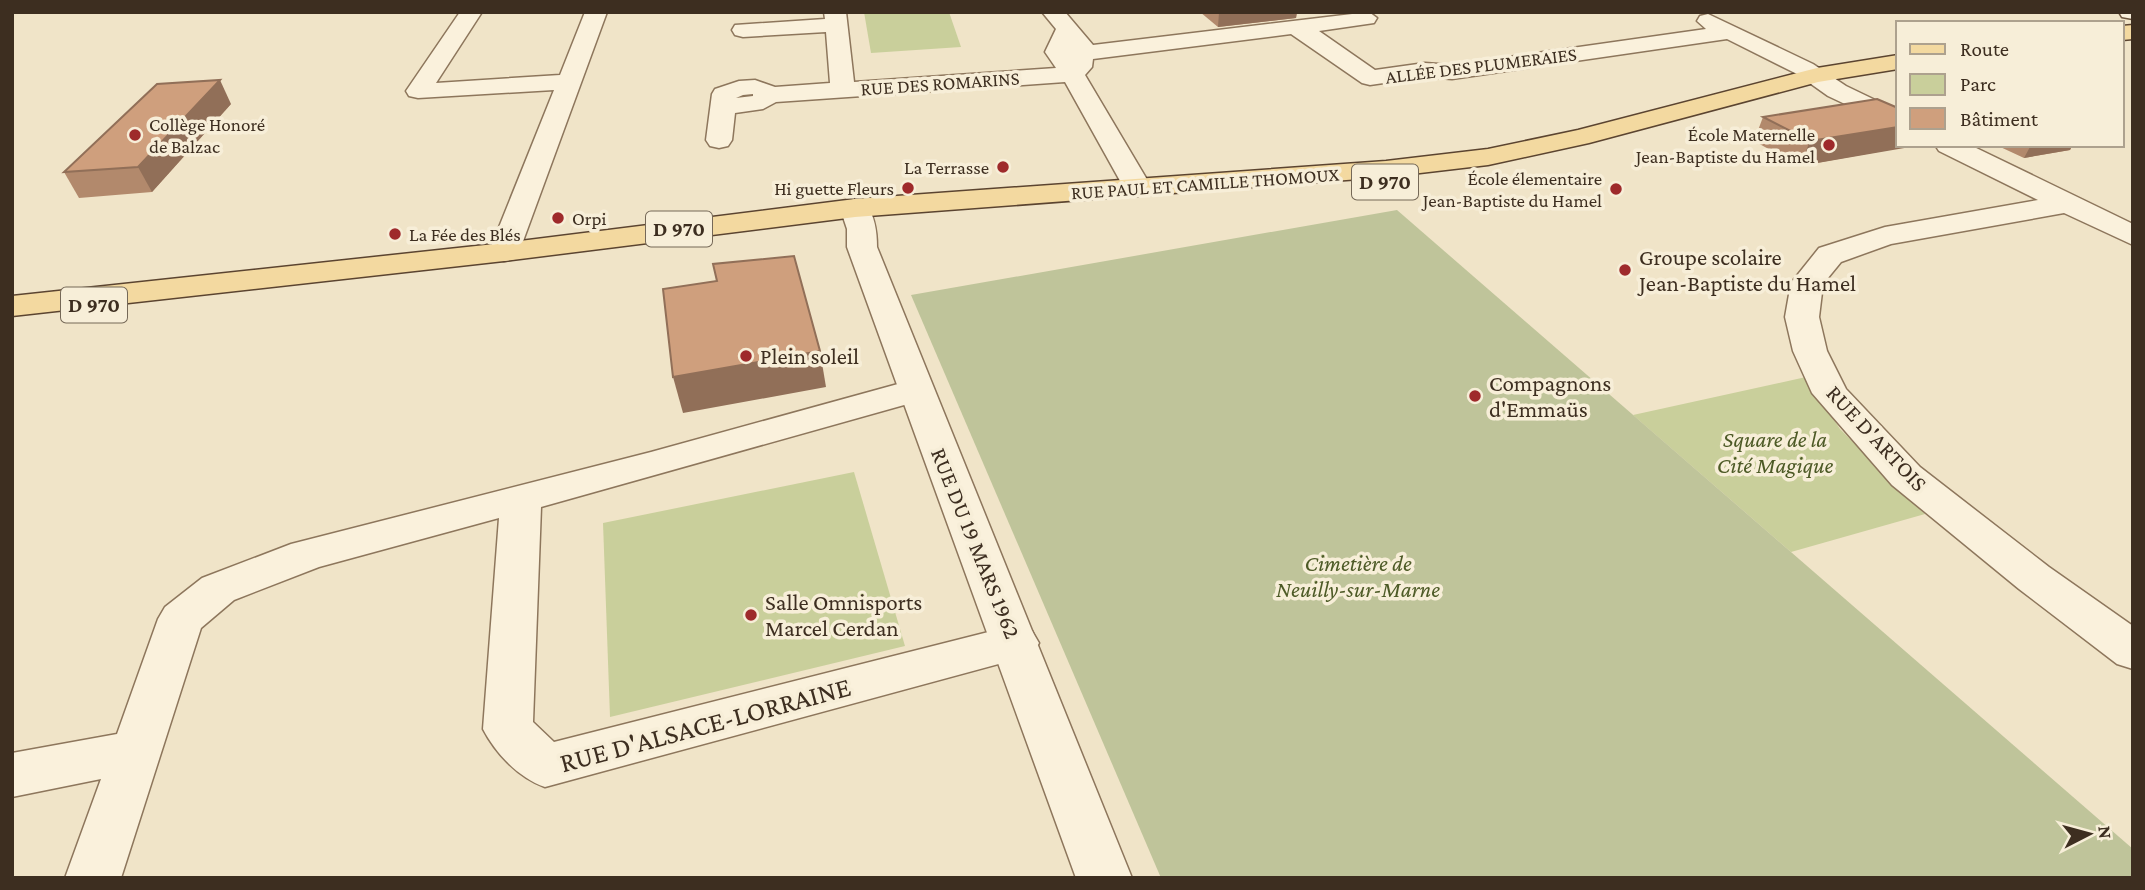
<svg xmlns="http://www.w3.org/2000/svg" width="2145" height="890" font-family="'Crimson Pro',serif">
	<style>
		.green { fill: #c9cf9b }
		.cemetery { fill: #bfc49a }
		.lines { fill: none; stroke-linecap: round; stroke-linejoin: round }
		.minor-casing { stroke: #8d765c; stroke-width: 3 }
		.tertiary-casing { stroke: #8d765c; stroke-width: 3 }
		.secondary-casing { stroke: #6f573f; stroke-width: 3 }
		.primary-casing { stroke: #5b4430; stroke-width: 3 }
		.minor { fill: #faf1dc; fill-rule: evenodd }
		.tertiary { fill: #faf1dc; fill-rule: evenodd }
		.secondary { fill: #faf1dc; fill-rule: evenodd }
		.primary { fill: #f3d9a0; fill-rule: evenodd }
		.wall { fill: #b2896c }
		.shaded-wall { fill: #916f58 }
		.building { fill: #cf9f7d; stroke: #916f58; stroke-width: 2 }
		.poi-dot { fill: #9e2a2b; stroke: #f7eed8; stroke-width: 2.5 }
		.labels { text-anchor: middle; stroke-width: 7; stroke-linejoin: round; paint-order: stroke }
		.far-street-label { font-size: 19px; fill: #3d2e20; stroke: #f7eed8 }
		.far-poi-label { font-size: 19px; fill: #3d2e20; stroke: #f7eed8; text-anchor: end }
		.shield { fill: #f7eed8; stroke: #756857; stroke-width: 2 }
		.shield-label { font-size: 21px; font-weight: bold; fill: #3d2e20 }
		.poi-label { font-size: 23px; fill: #3d2e20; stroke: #f7eed8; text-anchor: start }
		.street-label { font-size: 23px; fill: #3d2e20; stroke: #f7eed8 }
		.park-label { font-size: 23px; font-style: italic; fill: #4d5a26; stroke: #f7eed8 }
		.near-street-label { font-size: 28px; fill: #3d2e20; stroke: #f7eed8 }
	</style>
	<rect width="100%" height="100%" fill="#f0e4c8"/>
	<g class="green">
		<polygon points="864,12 949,12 961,47 871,53"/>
		<polygon points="1806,377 1840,429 1925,514 1791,552 1633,415"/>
		<polygon points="854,472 905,646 610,717 603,523"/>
	</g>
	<polygon class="cemetery" points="1397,210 2133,849 2133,878 1161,878 911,295"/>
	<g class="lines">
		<g class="minor-casing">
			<g id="minor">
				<polygon points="460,12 482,12 436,83 560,75 585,12 607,12 519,252 515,259 504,261 493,259 489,252 554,90 418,98 409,96 406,91"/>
				<path d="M 824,12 L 846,12 L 854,82 L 1056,68 L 1045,52 L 1056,29 L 1042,12 L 1065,12 L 1093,45 L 1369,12 L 1377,18 L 1374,23 L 1319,31 L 1375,70 L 1425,63 L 1452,65 L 1706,29 L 1697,21 L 1700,16 L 1708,14 L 1813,64 L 1846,86 L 1898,111 L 1898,129 L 1828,96 L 1797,74 L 1727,39 L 1452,79 L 1425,77 L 1370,85 L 1362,83 L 1291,34 L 1093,59 L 1092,67 L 1085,75 L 1152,188 L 1148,194 L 1138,196 L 1128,194 L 1124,188 L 1065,82 L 776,102 L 763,109 L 735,113 L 732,140 L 728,146 L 719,148 L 710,146 L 706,140 L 712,94 L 715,89 L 739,81 L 755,80 L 775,87 L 830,83 L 826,32 L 743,37 L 735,35 L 732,30 L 735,25 L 825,19 ZM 743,95 L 753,94 L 753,96 L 736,98 Z"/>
				<polygon points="1935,145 1970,145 2133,224 2133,245 2064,213 1891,244 1841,262 1823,284 1819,317 1827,351 1846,389 1920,467 2049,567 2133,626 2133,669 2117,664 2019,589 1892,485 1812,393 1793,351 1785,317 1791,283 1819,248 1885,227 2038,200 1939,151"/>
				<path d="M 916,379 L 929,382 L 934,390 L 929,398 L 541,507 L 533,722 L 554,742 L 1016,625 L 1032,631 L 1039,643 L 1032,655 L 545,787 C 519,778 496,754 483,729 L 499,518 L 319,567 L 234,600 L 201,628 L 121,878 L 65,878 L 101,779 L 12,797 L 12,753 L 117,734 L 158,619 L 165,607 L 202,578 L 291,544 L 651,452 Z"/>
			</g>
		</g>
		<g class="tertiary-casing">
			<path id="tertiary" d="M 855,199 L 865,202 C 875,216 877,231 877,247 L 1132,878 L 1076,878 L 847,247 L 847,229 L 840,208 L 845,202 Z"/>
		</g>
		<g class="secondary-casing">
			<polygon id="secondary" points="2119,12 2133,12 2133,19 2122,17"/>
		</g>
		<g class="primary-casing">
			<g id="primary">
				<polygon points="2133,25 2133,39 2122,40 2122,26"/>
				<polygon points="1898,55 1898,69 1818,82 1589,143 1488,165 1386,177 855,217 504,261 12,316 12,296 504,243 855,199 1386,161 1488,149 1578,130 1817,68"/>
			</g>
		</g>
		<use href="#minor" class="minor"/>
		<use href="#tertiary" class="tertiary"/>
		<use href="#secondary" class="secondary"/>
		<use href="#primary" class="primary"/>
	</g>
	<g class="wall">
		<polygon points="1200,12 1297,12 1296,18 1218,27"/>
		<polygon points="231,104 152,192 79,198 64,172"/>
		<polygon points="1763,117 1898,145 1916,145 1800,166 1754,141"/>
		<polygon points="1996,145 2083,145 2071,148 2070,150 2024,158"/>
	</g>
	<g class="shaded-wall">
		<polygon points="1219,12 1297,12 1296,18 1218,27"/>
		<polygon points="220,80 231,104 152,192 138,167"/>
		<polygon points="1898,127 1898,145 1916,145 1916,146 1800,166 1810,141"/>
		<polygon points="2031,145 2083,145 2071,148 2070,150 2024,158"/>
		<polygon points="820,351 826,387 683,413 673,377"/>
	</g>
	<g class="building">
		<polygon points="220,80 138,167 64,172 157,84"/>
		<polygon points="1877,99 1898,108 1898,127 1810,141 1763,117"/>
		<polygon points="794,256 820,351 673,377 663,289 717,281 713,264"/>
	</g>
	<g class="poi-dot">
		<circle cx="135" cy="135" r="7"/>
		<circle cx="1829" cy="145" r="7"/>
		<circle cx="1003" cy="167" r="7"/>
		<circle cx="908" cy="188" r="7"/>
		<circle cx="1616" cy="189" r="7"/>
		<circle cx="558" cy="218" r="7"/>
		<circle cx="395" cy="234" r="7"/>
		<circle cx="1625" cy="270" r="7"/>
		<circle cx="746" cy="356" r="7"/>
		<circle cx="1475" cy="396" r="7"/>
		<circle cx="751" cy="615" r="7"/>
	</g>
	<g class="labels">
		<g class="far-street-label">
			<text transform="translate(1481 65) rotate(-7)" y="7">ALLÉE DES PLUMERAIES</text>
			<text transform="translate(940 83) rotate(-4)" y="7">RUE DES ROMARINS</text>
			<text transform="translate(1205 183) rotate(-4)" y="7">RUE PAUL ET CAMILLE THOMOUX</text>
		</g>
		<g class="far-poi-label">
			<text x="149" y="131" text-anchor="start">Collège Honoré<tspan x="149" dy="22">de Balzac</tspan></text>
			<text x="1815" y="141">École Maternelle<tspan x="1815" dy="22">Jean-Baptiste du Hamel</tspan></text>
			<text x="989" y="174">La Terrasse</text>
			<text x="1602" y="185">École élementaire<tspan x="1602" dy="22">Jean-Baptiste du Hamel</tspan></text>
			<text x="894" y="195">Hi guette Fleurs</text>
			<text x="572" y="225" text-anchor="start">Orpi</text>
			<text x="409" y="241" text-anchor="start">La Fée des Blés</text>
		</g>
		<g class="shield">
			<rect x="1352" y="164.5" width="66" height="35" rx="5"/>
			<rect x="646" y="211.5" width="66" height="35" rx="5"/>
			<rect x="61" y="287.5" width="66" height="35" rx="5"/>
		</g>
		<g class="shield-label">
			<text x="1385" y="189">D 970</text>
			<text x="679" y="236">D 970</text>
			<text x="94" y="312">D 970</text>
		</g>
		<g class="poi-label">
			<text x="1639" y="265">Groupe scolaire<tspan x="1639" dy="26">Jean-Baptiste du Hamel</tspan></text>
			<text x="760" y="364">Plein soleil</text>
			<text x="1489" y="391">Compagnons<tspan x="1489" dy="26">d'Emmaüs</tspan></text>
			<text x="765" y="610">Salle Omnisports<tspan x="765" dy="26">Marcel Cerdan</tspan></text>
		</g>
		<g class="street-label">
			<text transform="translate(1877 438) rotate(47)" y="8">RUE D'ARTOIS</text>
			<text transform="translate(976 543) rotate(68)" y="8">RUE DU 19 MARS 1962</text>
		</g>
		<g class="park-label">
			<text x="1775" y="447">Square de la<tspan x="1775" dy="26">Cité Magique</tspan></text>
			<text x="1358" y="571">Cimetière de<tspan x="1358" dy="26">Neuilly-sur-Marne</tspan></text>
		</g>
		<g class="near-street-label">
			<text transform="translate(705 724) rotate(-15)" y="10">RUE D'ALSACE-LORRAINE</text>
		</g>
	</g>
	<rect width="2145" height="890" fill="none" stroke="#3d2e20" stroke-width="28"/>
	<rect x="1896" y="21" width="228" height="126" fill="#f7eed8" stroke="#ada18e" stroke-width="2"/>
	<rect x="1910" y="44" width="35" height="10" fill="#f3d9a0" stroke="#ada18e" stroke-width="2"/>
	<text x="1960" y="56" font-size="21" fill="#3d2e20">Route</text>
	<rect x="1910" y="74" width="35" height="21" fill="#c9cf9b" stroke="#ada18e" stroke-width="2"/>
	<text x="1960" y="91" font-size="21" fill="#3d2e20">Parc</text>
	<rect x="1910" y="108" width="35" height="21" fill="#cf9f7d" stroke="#ada18e" stroke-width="2"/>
	<text x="1960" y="126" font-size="21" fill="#3d2e20">Bâtiment</text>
	<g transform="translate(2089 834) rotate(84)" stroke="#f7eed8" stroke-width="5" paint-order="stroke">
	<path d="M0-5L12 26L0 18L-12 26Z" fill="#3d2e20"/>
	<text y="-10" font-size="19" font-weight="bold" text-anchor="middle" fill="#3d2e20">N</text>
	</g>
</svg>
